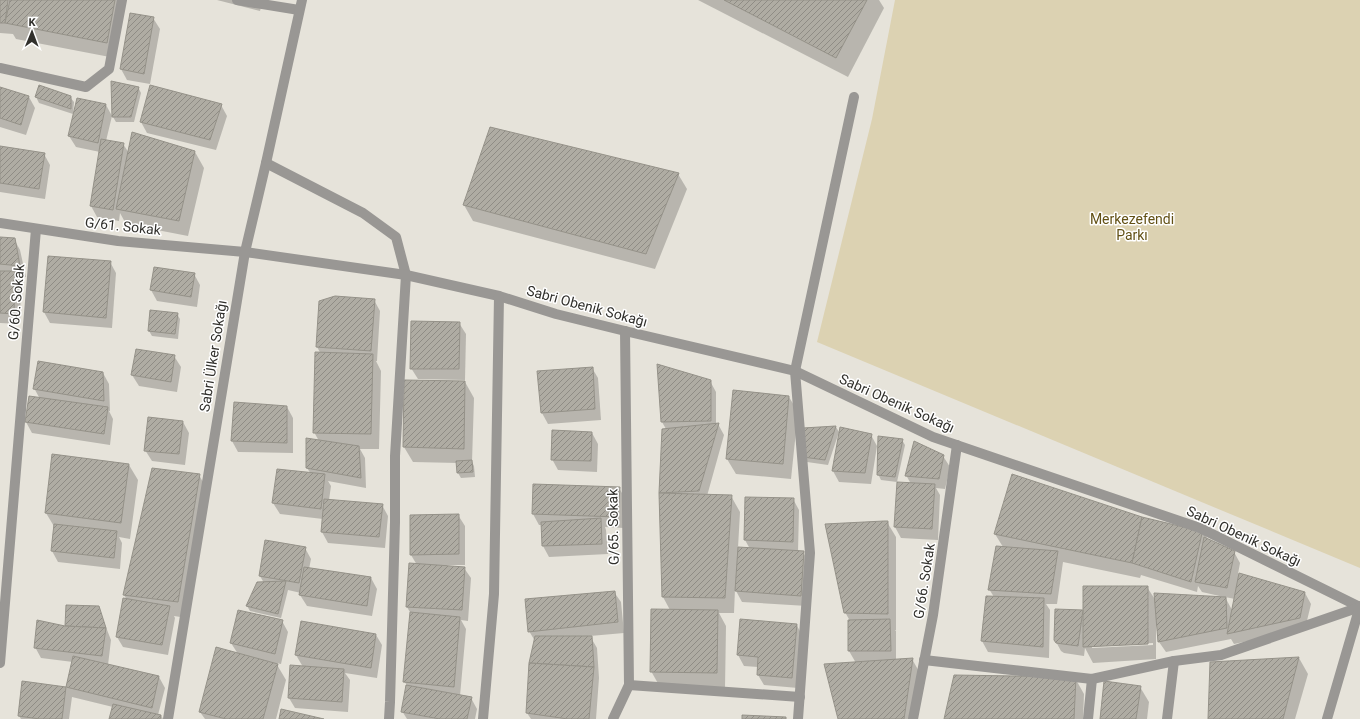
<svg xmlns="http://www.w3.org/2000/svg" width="1360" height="719" font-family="Roboto,sans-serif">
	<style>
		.park { fill: #dcd2b2 }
		.shadow { fill: #0003; fill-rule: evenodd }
		.building { fill: url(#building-hatch); stroke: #959289 }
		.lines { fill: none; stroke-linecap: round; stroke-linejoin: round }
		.street { stroke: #999794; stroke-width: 10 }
		.labels { text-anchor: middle; stroke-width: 3; stroke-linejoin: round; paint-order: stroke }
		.park-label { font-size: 14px; fill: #625015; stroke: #fff }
		.street-label { font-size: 14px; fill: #31302c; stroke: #fff }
	</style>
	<defs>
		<pattern id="building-hatch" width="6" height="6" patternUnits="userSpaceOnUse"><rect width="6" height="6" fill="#afaca3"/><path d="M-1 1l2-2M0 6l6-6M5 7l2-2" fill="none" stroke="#8f8c85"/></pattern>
	</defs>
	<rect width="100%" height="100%" fill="#e6e3da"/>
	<polygon class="park" points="895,0 1360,0 1360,568 817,342 872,119"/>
	<g class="shadow">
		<polygon points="0,0 119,0 115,58 16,39 13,34 0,33"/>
		<polygon points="217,0 263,0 260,11"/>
		<polygon points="698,0 879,0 884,8 848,77"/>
		<polygon points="153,18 160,29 150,84 127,80 121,69"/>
		<polygon points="138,87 141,93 134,122 116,122 113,117"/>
		<polygon points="0,88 29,97 35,108 26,135 0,127"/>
		<polygon points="36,97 70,97 74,102 73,114 39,103"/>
		<polygon points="78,99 106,105 112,116 106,141 123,144 129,153 133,134 195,152 204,168 188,236 126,224 120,213 119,221 97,217 91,206 100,152 76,147 69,136"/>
		<polygon points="221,105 227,116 216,150 147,133 141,122"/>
		<polygon points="0,147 44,154 50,165 45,199 0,192"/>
		<polygon points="678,174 687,189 655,269 473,221 464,205"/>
		<polygon points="0,238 14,239 20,250 26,277 17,276 21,283 20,324 0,323"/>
		<polygon points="110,262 116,273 112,328 50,323 44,312"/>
		<polygon points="155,268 194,274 200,285 197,307 157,301 151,290"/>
		<polygon points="374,300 380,311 377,361 376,361 381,371 379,449 360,449 365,458 366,488 328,481 331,486 329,500 382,505 388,516 385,548 328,543 322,532 323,519 280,514 273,503 311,474 307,468 319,441 314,432 321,354 317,347"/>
		<polygon points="151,311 177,314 180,319 178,339 152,336 149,331"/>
		<polygon points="459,323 466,334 465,380 418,379 411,368"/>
		<polygon points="174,356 181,367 177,392 139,386 132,375"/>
		<polygon points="592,368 598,378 601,420 548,424 542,413 539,372"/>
		<polygon points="103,373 109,384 110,411 109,411 113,419 110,445 32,433 26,422 30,397 40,399 34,388"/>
		<polygon points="710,381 716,392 716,424 718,424 724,435 707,496 731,496 740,512 738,548 750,549 745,540 746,498 793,499 799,510 798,552 803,552 809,563 807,606 742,602 735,589 734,613 719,613 726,626 725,688 660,687 651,671 670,610 663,597 660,493 663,430 666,429 662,422"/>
		<polygon points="465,382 474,398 472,462 474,466 475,477 461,478 458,473 458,463 413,462 404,447"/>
		<polygon points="789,397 798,412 791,479 736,474 727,459"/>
		<polygon points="287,407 293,418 293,453 238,452 232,441"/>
		<polygon points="183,422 189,433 185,465 152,461 145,450"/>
		<polygon points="836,427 839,432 828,465 807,462 804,457"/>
		<polygon points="592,433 598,444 597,472 558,470 552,459"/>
		<polygon points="871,435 877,446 871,484 839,482 833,471"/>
		<polygon points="902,440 905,445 897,482 881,480 878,474"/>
		<polygon points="943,456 950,467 945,489 936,488 940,495 938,540 901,538 895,527 898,483 911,484 906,475"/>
		<polygon points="129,465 138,480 130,539 119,537 122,543 120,569 58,562 52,551 55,528 46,513"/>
		<polygon points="199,475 208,491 187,618 174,616 175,618 168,655 123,647 117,637 127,600 124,595"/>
		<polygon points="619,488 625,498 624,528 605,527 606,530 608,554 549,557 543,546 542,525 539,525 533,514"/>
		<polygon points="458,515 465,526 465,565 447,565 447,567 464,568 471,578 468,621 461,620 466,629 460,696 471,698 477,709 475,719 407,719 402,711 407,686 405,682 411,614 407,607 417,565 411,555"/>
		<path d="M 1143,518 L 1201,533 L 1203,530 L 1208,540 L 1234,552 L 1240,563 L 1238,574 L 1305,593 L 1311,604 L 1305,629 L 1234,644 L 1231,639 L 1166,652 L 1159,642 L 1158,626 L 1156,626 L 1156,659 L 1093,663 L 1085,648 L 1084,656 L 1064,653 L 1061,651 L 1055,640 L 1056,610 L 1084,611 L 1147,587 L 1156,601 L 1223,598 L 1224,597 L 1202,592 L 1198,586 L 1197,592 L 1141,575 L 1140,578 L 1063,562 L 1057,604 L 1046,604 L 1050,610 L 1049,658 L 988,652 L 982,641 L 987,597 L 994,597 L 989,589 L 1003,547 L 995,534 ZM 1225,597 L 1235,599 L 1232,610 ZM 1153,643 L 1153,645 L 1092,648 L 1092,646 Z"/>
		<polygon points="887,522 896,537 896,630 895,630 896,631 896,660 912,659 921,675 915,719 839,719 856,663 849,651 849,621 850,621 845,612"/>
		<polygon points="305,548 311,559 309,569 371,578 377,589 372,616 307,606 300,595 301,593 288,590 281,618 250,611 247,606 264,583 260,576"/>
		<polygon points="614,592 621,602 624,633 590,636 597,648 599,678 596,719 531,719 527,713 535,641 529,631"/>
		<polygon points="98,607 111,640 108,665 159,677 165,688 158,715 161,715 163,719 110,719 113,707 72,697 69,719 21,719 19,716 23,682 67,688 73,662 41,658 35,647"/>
		<polygon points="282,621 288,632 281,664 276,663 286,680 276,719 205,719 200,712 238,654 231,643"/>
		<polygon points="796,624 802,635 798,688 764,685 758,675 758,667 744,666 738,655"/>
		<polygon points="376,635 382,645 377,678 345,673 350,680 348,712 295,708 289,698 303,667 296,655"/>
		<polygon points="1299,658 1308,674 1295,719 1209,719 1211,663"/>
		<polygon points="1075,678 1084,694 1083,719 945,719"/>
		<polygon points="1140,687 1149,702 1147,719 1101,719"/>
	</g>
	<g class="building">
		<polygon points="0,0 8,0 5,23 0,23"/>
		<polygon points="10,0 115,0 107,43 5,23"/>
		<polygon points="724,0 867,0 836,58"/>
		<polygon points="130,13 154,17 144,74 120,69"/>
		<polygon points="111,81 139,87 131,117 112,117"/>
		<polygon points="39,85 71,96 71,109 35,97"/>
		<polygon points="150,85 222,104 210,140 140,122"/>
		<polygon points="0,87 29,96 21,125 0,118"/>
		<polygon points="77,98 106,104 98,143 68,136"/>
		<polygon points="490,127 679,173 646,254 463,205"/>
		<polygon points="132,132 195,151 179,221 116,209"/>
		<polygon points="101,139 124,143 113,210 90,206"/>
		<polygon points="0,146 45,153 39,189 0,183"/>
		<polygon points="0,237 15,238 20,266 0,264"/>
		<polygon points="48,256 111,261 106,318 43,312"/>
		<polygon points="154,267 195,273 191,297 150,290"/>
		<polygon points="0,271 15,271 14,314 0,313"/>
		<polygon points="335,296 375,299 371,351 316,347 319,301"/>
		<polygon points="150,310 178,313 175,334 148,331"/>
		<polygon points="411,321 460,322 459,369 410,369"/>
		<polygon points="136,349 175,355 171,382 131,375"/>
		<polygon points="315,352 373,354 371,434 313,433"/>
		<polygon points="38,361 103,372 104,401 33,389"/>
		<polygon points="657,364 711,380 711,421 661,422"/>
		<polygon points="593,367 595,409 541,413 537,371"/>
		<polygon points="404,380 465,381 464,449 403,447"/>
		<polygon points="733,390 789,396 783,464 726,459"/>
		<polygon points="29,396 108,407 104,434 25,422"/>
		<polygon points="234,402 287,406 287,443 231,441"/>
		<polygon points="148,417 183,421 179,454 144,451"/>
		<polygon points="719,423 699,491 659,493 662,429"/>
		<polygon points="836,426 825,460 803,457 803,428"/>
		<polygon points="840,427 872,434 865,473 832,471"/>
		<polygon points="552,430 592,432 591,461 551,460"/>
		<polygon points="878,436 903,439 895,477 877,475"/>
		<polygon points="306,438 359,446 361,478 306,468"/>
		<polygon points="914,441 944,455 939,479 905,476"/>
		<polygon points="52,454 129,464 121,523 45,513"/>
		<polygon points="472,460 473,472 457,473 456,461"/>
		<polygon points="152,468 200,474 178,602 123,595"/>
		<polygon points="277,469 325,474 321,509 272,503"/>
		<polygon points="1012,474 1142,517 1132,563 994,534"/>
		<polygon points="897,482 935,484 932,529 894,527"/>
		<polygon points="533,484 620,487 618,517 532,514"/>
		<polygon points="659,493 732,495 725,598 662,597"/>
		<polygon points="745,497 794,498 793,542 744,540"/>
		<polygon points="324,499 383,504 379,537 321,532"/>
		<polygon points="459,514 459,554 410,555 410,515"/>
		<polygon points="1142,517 1200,531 1203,529 1191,582 1132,563"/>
		<polygon points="601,518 602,544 542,546 541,522"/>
		<polygon points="884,521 888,521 888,614 844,613 825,524"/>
		<polygon points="54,524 117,531 114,558 51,551"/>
		<polygon points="1204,537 1235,551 1227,588 1195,582"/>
		<polygon points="265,540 306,547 299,583 259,576"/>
		<polygon points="996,546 1058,551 1051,594 988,590"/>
		<polygon points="738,547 804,551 801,596 735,591"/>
		<polygon points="409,563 465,567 462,610 406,607"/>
		<polygon points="304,567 371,577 367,606 299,595"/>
		<polygon points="1239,573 1305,592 1300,618 1227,634"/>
		<polygon points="286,581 278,614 246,606 257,582"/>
		<polygon points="1083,586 1148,586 1148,644 1083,647"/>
		<polygon points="615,591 618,622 528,632 525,599"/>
		<polygon points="1154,593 1226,597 1227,628 1158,642"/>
		<polygon points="986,596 1044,598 1043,647 981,641"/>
		<polygon points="123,598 170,606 162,645 116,637"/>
		<polygon points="66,605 99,606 106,628 65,626"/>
		<polygon points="651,609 718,610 717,673 650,672"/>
		<polygon points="1055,609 1083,610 1078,646 1056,643 1054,640"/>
		<polygon points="238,610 283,620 275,654 230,643"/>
		<polygon points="410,612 460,617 454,687 403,682"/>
		<polygon points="740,619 797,624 792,678 757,675 758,657 737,655"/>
		<polygon points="890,619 891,651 848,651 848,620"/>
		<polygon points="37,620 65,626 106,628 102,656 34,648"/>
		<polygon points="301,621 376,634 371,668 295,655"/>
		<polygon points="535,636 592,636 594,667 529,663"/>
		<polygon points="216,647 278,664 263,719 226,719 199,712"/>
		<polygon points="73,656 159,676 152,708 66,687"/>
		<polygon points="1299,657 1283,719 1208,719 1210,662"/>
		<polygon points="913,658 904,719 838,719 824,664"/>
		<polygon points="529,663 594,667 589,719 568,719 526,713"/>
		<polygon points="290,665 344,669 342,702 288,698"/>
		<polygon points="954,675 1076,677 1074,719 944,719"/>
		<polygon points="22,681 66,687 62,719 40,719 18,716"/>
		<polygon points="1104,681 1141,686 1136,719 1100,719"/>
		<polygon points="406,685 472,697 467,719 440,719 401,712"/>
		<polygon points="113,704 161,715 160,719 109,719"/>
		<polygon points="281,709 324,719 279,719"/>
		<polygon points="742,715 786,717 786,719 742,719"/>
	</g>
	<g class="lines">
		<g class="street">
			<polyline points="237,0 299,10"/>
			<polyline points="0,68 86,87 109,69 122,0"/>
			<polyline points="266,163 363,213 396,237 406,275 395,456 395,522 390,702 389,719"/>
			<polyline points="0,223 118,241 245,252 406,275 499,296 556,314 625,331 795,371 933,437 1200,528 1360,607"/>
			<polyline points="924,660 1092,679 1174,661 1221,655 1360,607"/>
			<polyline points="0,663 36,229"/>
			<polyline points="629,685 800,697"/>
			<polyline points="168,719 245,252 266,163 302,0"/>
			<polyline points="483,719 494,594 499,296"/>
			<polyline points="613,719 629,685 625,331"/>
			<polyline points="798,719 810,553 795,371 854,97"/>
			<polyline points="913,719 933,615 957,445"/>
			<polyline points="1088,719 1092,679"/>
			<polyline points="1167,719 1174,661"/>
			<polyline points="1327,719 1360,606"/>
		</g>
	</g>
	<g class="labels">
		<g class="park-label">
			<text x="1132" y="224">Merkezefendi<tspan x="1132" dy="16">Parkı</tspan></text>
		</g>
		<g class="street-label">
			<text transform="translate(123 226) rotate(6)" y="5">G/61. Sokak</text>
			<text transform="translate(16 302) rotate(-85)" y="5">G/60. Sokak</text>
			<text transform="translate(587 306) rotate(15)" y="5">Sabri Obenik Sokağı</text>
			<text transform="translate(213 356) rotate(-81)" y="5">Sabri Ülker Sokağı</text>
			<text transform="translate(897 403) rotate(24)" y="5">Sabri Obenik Sokağı</text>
			<text transform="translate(613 527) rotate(-91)" y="5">G/65. Sokak</text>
			<text transform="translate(1244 536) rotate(25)" y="5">Sabri Obenik Sokağı</text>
			<text transform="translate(924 581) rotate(-81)" y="5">G/66. Sokak</text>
		</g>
	</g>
	<g transform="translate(32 32) rotate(1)" stroke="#ffffff" stroke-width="3" paint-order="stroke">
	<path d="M0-3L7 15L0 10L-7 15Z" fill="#31302c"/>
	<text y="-6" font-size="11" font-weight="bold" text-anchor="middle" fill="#31302c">K</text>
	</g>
</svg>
